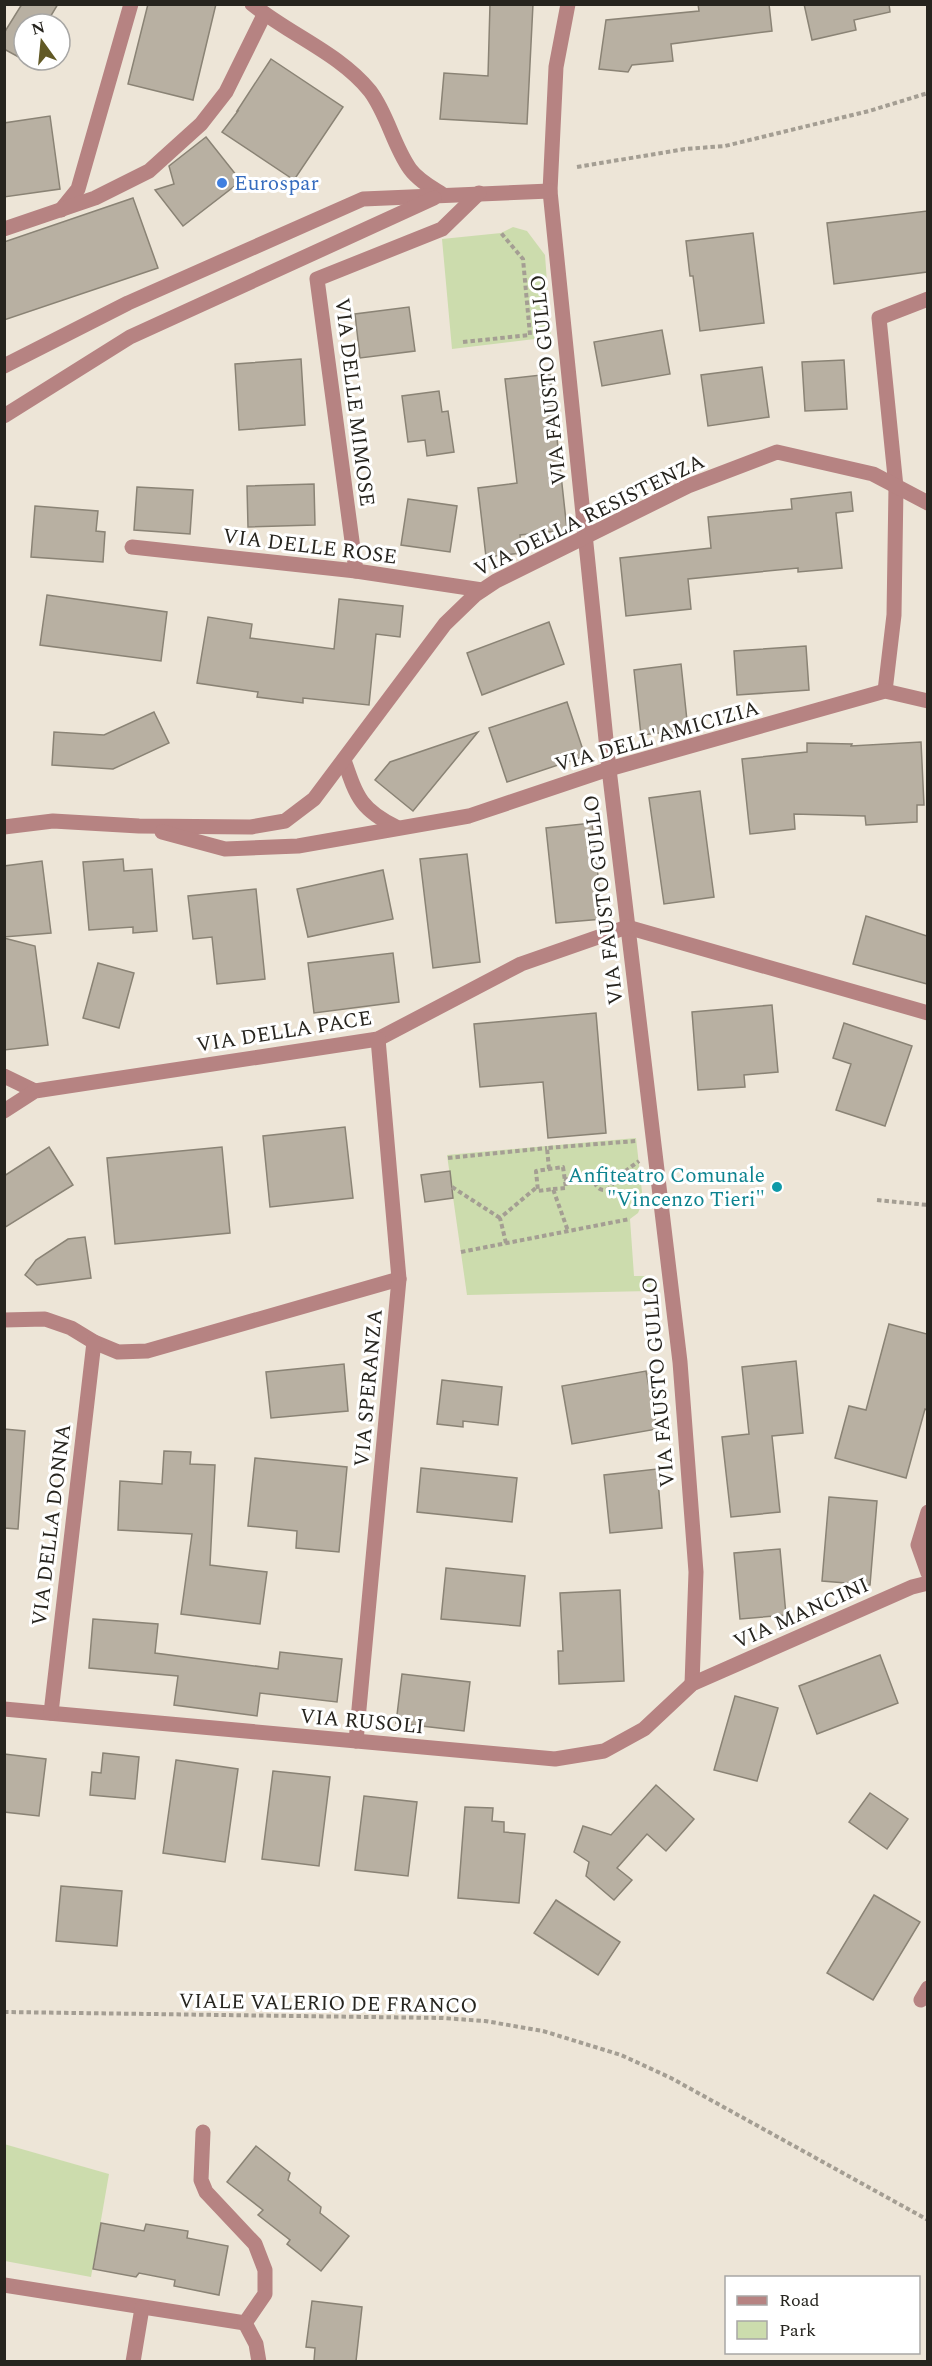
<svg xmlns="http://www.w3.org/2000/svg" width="932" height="2366" font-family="Spectral,serif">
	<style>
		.green { fill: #ccdcad }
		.building { fill: #b8b0a2; stroke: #8a8375; stroke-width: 1.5 }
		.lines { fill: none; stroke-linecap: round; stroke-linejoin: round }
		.path { stroke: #a49e93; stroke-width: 4; stroke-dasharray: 4.5 3; stroke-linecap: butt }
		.minor { stroke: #b68382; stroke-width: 15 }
		.shop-dot { fill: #3f7fe0; stroke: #fff; stroke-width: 2 }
		.culture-dot { fill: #0f9aa8; stroke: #fff; stroke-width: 2 }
		.labels { text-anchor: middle; stroke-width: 6; stroke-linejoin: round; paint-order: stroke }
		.shop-label { font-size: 21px; fill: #366cbe; stroke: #fff; text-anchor: start }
		.street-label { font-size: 21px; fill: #26241e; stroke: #fff }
		.culture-label { font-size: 21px; fill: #0d838f; stroke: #fff; text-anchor: end }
	</style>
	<rect width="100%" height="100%" fill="#ede5d7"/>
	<g class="green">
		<polygon points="513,227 527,231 545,255 551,337 452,349 442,239 501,233"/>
		<polygon points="636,1138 643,1201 638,1213 630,1219 634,1276 651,1276 650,1291 467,1295 447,1155"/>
		<polygon points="4,2144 109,2174 91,2277 5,2261"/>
	</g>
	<g class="building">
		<polygon points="22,4 58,4 46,24 24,24 24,60 4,49 4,33"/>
		<polygon points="148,4 216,4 193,100 128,84"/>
		<polygon points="490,4 533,4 527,124 440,119 444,73 488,76"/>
		<polygon points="698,4 769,4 772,31 671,44 673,61 632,65 628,72 599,69 606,20 699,11"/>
		<polygon points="804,4 889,4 890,12 854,20 856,30 812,40"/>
		<polygon points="271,59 343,107 294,180 222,132 238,111 237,111"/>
		<polygon points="50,116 60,189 4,197 4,123"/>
		<polygon points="206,137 241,181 183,226 155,190 174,184 169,166"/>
		<polygon points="133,198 158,268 4,320 4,242"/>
		<polygon points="927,211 927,272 834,284 827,223"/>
		<polygon points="753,233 764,323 700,331 693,276 690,276 686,241"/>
		<polygon points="409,307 415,351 360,358 355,314"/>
		<polygon points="662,330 670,374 602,386 594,342"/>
		<polygon points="301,359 305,425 239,430 235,364"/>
		<polygon points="844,360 847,409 805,411 802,362"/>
		<polygon points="762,367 769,417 708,426 701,375"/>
		<polygon points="550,374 567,530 520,535 522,553 486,557 478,488 517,483 505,379"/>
		<polygon points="439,391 442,412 448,411 454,452 427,456 425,440 408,442 402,396"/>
		<polygon points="314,484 315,525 248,527 247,486"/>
		<polygon points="137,487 193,490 190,534 134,530"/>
		<polygon points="851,492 853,511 836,513 842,568 798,572 798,568 688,579 691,609 626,616 620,558 711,548 708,517 792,509 791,499"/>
		<polygon points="408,499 457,506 450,552 401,545"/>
		<polygon points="35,506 98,511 96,531 105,532 103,562 31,557"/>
		<polygon points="47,595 167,612 161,661 40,645"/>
		<polygon points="339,599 403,606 400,637 376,634 369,705 303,698 303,703 257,697 258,692 197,683 208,617 252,624 250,638 334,649"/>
		<polygon points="549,622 564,664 482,695 467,653"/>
		<polygon points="806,646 809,690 737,695 734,651"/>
		<polygon points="681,664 688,730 641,735 634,670"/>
		<polygon points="567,702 585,756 507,782 489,728"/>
		<polygon points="154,712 169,743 113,769 52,765 54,732 104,735"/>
		<polygon points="478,732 413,811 375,780 390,762"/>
		<polygon points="921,742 924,805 917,805 917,822 866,825 865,816 794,814 795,829 750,834 742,759 807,752 807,743 852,744 851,746"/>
		<polygon points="700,791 714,897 664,904 649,798"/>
		<polygon points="592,823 603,919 556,923 546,828"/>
		<polygon points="467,854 480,962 433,968 420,859"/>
		<polygon points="123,859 124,871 152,869 157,931 133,933 133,927 89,930 83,862"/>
		<polygon points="42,861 51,933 4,937 4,866"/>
		<polygon points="383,870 393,919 308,937 297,889"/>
		<polygon points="256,889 265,979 217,984 212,937 193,939 188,896"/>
		<polygon points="866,916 927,936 927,984 853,964"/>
		<polygon points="4,938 35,946 48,1045 4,1050"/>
		<polygon points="393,953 399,1002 314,1013 308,963"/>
		<polygon points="98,963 134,973 119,1028 83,1018"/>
		<polygon points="772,1005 778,1072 744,1075 745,1087 698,1090 692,1012"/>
		<polygon points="596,1013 606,1133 548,1138 543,1082 480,1087 474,1024"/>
		<polygon points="844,1023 912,1046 885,1126 836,1110 851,1064 833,1058"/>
		<polygon points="345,1127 353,1198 270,1207 263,1136"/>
		<polygon points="49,1147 73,1185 4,1228 4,1176"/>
		<polygon points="222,1147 230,1233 115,1244 107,1158"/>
		<polygon points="450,1171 453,1198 425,1202 421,1175"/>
		<polygon points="85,1237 91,1278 37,1285 25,1275 36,1260 68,1239"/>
		<polygon points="889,1324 927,1334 927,1410 925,1409 906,1478 835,1458 849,1406 866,1410"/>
		<polygon points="796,1361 803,1433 772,1436 780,1512 731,1517 722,1437 749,1434 742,1367"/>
		<polygon points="344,1364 348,1411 271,1418 266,1372"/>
		<polygon points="646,1371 657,1429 572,1444 562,1386"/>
		<polygon points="442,1380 502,1387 498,1425 463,1421 463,1427 437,1424"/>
		<polygon points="4,1429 25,1431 18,1529 4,1528"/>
		<polygon points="164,1451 191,1452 190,1464 215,1465 210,1565 267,1572 260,1624 181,1614 192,1534 118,1530 120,1481 162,1484"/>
		<polygon points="255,1458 347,1467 339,1552 296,1548 297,1531 248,1526"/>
		<polygon points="421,1468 517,1478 512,1522 417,1512"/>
		<polygon points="657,1469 662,1528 610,1533 604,1475"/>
		<polygon points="829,1497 877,1501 870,1585 822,1581"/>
		<polygon points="780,1549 786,1615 740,1619 734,1553"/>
		<polygon points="446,1568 525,1576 520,1626 441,1619"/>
		<polygon points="620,1590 624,1681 559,1684 558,1651 563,1651 560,1593"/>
		<polygon points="93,1619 158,1624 155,1653 278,1669 280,1652 342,1659 337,1702 260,1693 257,1716 174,1705 178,1676 89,1668"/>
		<polygon points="880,1655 898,1703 817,1734 799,1686"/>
		<polygon points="402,1674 470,1682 464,1731 396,1723"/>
		<polygon points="735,1696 778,1708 757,1781 714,1770"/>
		<polygon points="103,1753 139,1757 135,1799 90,1795 92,1772 101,1773"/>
		<polygon points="4,1754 46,1759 39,1816 4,1812"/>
		<polygon points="176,1760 238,1769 225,1862 163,1853"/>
		<polygon points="273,1771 330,1777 319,1866 262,1859"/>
		<polygon points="656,1785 694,1819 666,1851 647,1834 617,1868 632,1880 614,1900 586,1876 589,1862 574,1852 583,1826 611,1835"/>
		<polygon points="870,1793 908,1819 887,1849 849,1822"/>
		<polygon points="364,1796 417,1802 408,1876 355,1870"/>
		<polygon points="465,1807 493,1808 492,1821 504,1822 504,1832 525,1834 519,1903 458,1898"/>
		<polygon points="61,1886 122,1891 117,1946 56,1941"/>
		<polygon points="874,1895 920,1922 873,2000 827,1973"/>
		<polygon points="556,1900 620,1942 598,1975 534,1933"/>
		<polygon points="256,2146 290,2173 288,2180 321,2207 320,2213 349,2236 321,2271 287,2244 290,2240 258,2215 263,2210 227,2182"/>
		<polygon points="101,2223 144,2231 146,2224 188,2231 187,2238 228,2246 219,2295 174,2286 175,2280 139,2273 136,2277 93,2269"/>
		<polygon points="312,2301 362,2307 356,2361 314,2361 315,2348 306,2347"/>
	</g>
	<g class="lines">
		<g class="path">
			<polyline points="577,167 685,149 725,146 869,111 928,93"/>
			<polyline points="463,342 530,335 523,259 501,233"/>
			<polyline points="448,1158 547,1148"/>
			<polyline points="549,1169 547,1148 636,1141"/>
			<circle cx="604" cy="1181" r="9"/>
			<polyline points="564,1179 595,1183"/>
			<polyline points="613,1180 639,1161"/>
			<polyline points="452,1187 500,1218"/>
			<polyline points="553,1189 566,1188 563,1167 536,1171 538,1191 553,1189 568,1231"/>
			<polyline points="877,1200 928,1205"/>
			<polyline points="506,1243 500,1218 537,1187"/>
			<polyline points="461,1252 630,1219"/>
			<polyline points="4,2012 442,2018 485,2021 543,2031 621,2055 671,2078 928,2220"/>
		</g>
		<g class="minor">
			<path d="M 252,4 C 290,35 339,53 370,91 C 388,115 393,145 410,169 C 418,180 431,187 442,194"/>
			<polyline points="568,4 556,67 550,191 609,769 680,1362 696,1572 692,1684"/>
			<polyline points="61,210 78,189 131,4"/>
			<polyline points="4,229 95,198 149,171 201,124 226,92 264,15"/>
			<polyline points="4,366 128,303 363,199 550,191"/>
			<polyline points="4,416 130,337 434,198"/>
			<polyline points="132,547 356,571 482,590"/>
			<polyline points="356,571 317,279 442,229 479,193"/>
			<polyline points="885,691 894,615 896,487 879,318 928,299"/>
			<path d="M 344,760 C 357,798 361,810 398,828"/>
			<polyline points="4,827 53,821 139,826 251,827 285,821 314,799 445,624 475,595 496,581 688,486 777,452 873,474 928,503"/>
			<polyline points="162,832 225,849 298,846 469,816 609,769 885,691 928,701"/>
			<polyline points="627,927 928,1013"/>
			<polyline points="4,1076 35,1091"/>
			<polyline points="4,1111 35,1091 378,1039 521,964 627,927"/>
			<polyline points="4,1320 45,1319 71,1328 94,1342 118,1352 147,1351 399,1279"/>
			<polyline points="928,1512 918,1545 928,1573"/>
			<polyline points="4,1709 555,1759 604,1751 644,1729 692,1684 912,1587 928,1583"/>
			<polyline points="51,1713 94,1342"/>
			<polyline points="356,1741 399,1279 378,1039"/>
			<polyline points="921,2000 928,1988"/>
			<polyline points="203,2132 201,2180 206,2192 255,2244 265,2270 265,2294 245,2323"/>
			<polyline points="4,2285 245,2323"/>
			<polyline points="245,2323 256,2344 259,2362"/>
			<polyline points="133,2362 142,2308"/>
		</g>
	</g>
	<circle class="shop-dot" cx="222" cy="183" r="6"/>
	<circle class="culture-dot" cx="777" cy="1187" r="6"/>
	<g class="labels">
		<g class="shop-label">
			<text x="234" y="190">Eurospar</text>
		</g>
		<g class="street-label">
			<text transform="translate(548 380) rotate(-96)" y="7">VIA FAUSTO GULLO</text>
			<text transform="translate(355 402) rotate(83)" y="7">VIA DELLE MIMOSE</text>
			<text transform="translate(589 515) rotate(-26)" y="7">VIA DELLA RESISTENZA</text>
			<text transform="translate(310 546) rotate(7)" y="7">VIA DELLE ROSE</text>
			<text transform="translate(657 736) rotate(-16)" y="7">VIA DELL'AMICIZIA</text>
			<text transform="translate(603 900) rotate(-97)" y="7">VIA FAUSTO GULLO</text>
			<text transform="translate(284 1031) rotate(-9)" y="7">VIA DELLA PACE</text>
			<text transform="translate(658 1382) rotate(-95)" y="7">VIA FAUSTO GULLO</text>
			<text transform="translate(368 1388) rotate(-85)" y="7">VIA SPERANZA</text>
			<text transform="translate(51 1525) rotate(-83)" y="7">VIA DELLA DONNA</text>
			<text transform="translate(801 1613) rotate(-24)" y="7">VIA MANCINI</text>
			<text transform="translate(362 1721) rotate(5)" y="7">VIA RUSOLI</text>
			<text transform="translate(328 2003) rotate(1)" y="7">VIALE VALERIO DE FRANCO</text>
		</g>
		<g class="culture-label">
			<text x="765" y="1182">Anfiteatro Comunale<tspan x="765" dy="24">"Vincenzo Tieri"</tspan></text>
		</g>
	</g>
	<rect width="932" height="2366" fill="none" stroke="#26241e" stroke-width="12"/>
	<rect x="725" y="2276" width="195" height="78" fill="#ffffff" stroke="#a8a7a5" stroke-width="1.5"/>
	<rect x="737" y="2296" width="30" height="9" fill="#b68382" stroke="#a8a7a5" stroke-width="1.5"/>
	<text x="779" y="2306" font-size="18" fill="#26241e">Road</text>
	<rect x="737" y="2321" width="30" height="18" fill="#ccdcad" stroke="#a8a7a5" stroke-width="1.5"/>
	<text x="779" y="2336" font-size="18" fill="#26241e">Park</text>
	<g transform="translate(42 42) rotate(345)"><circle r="28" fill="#ffffff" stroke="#a8a7a5" stroke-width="1.5"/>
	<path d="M0-4.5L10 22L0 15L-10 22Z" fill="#615925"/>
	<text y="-9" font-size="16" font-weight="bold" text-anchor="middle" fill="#26241e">N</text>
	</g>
</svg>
